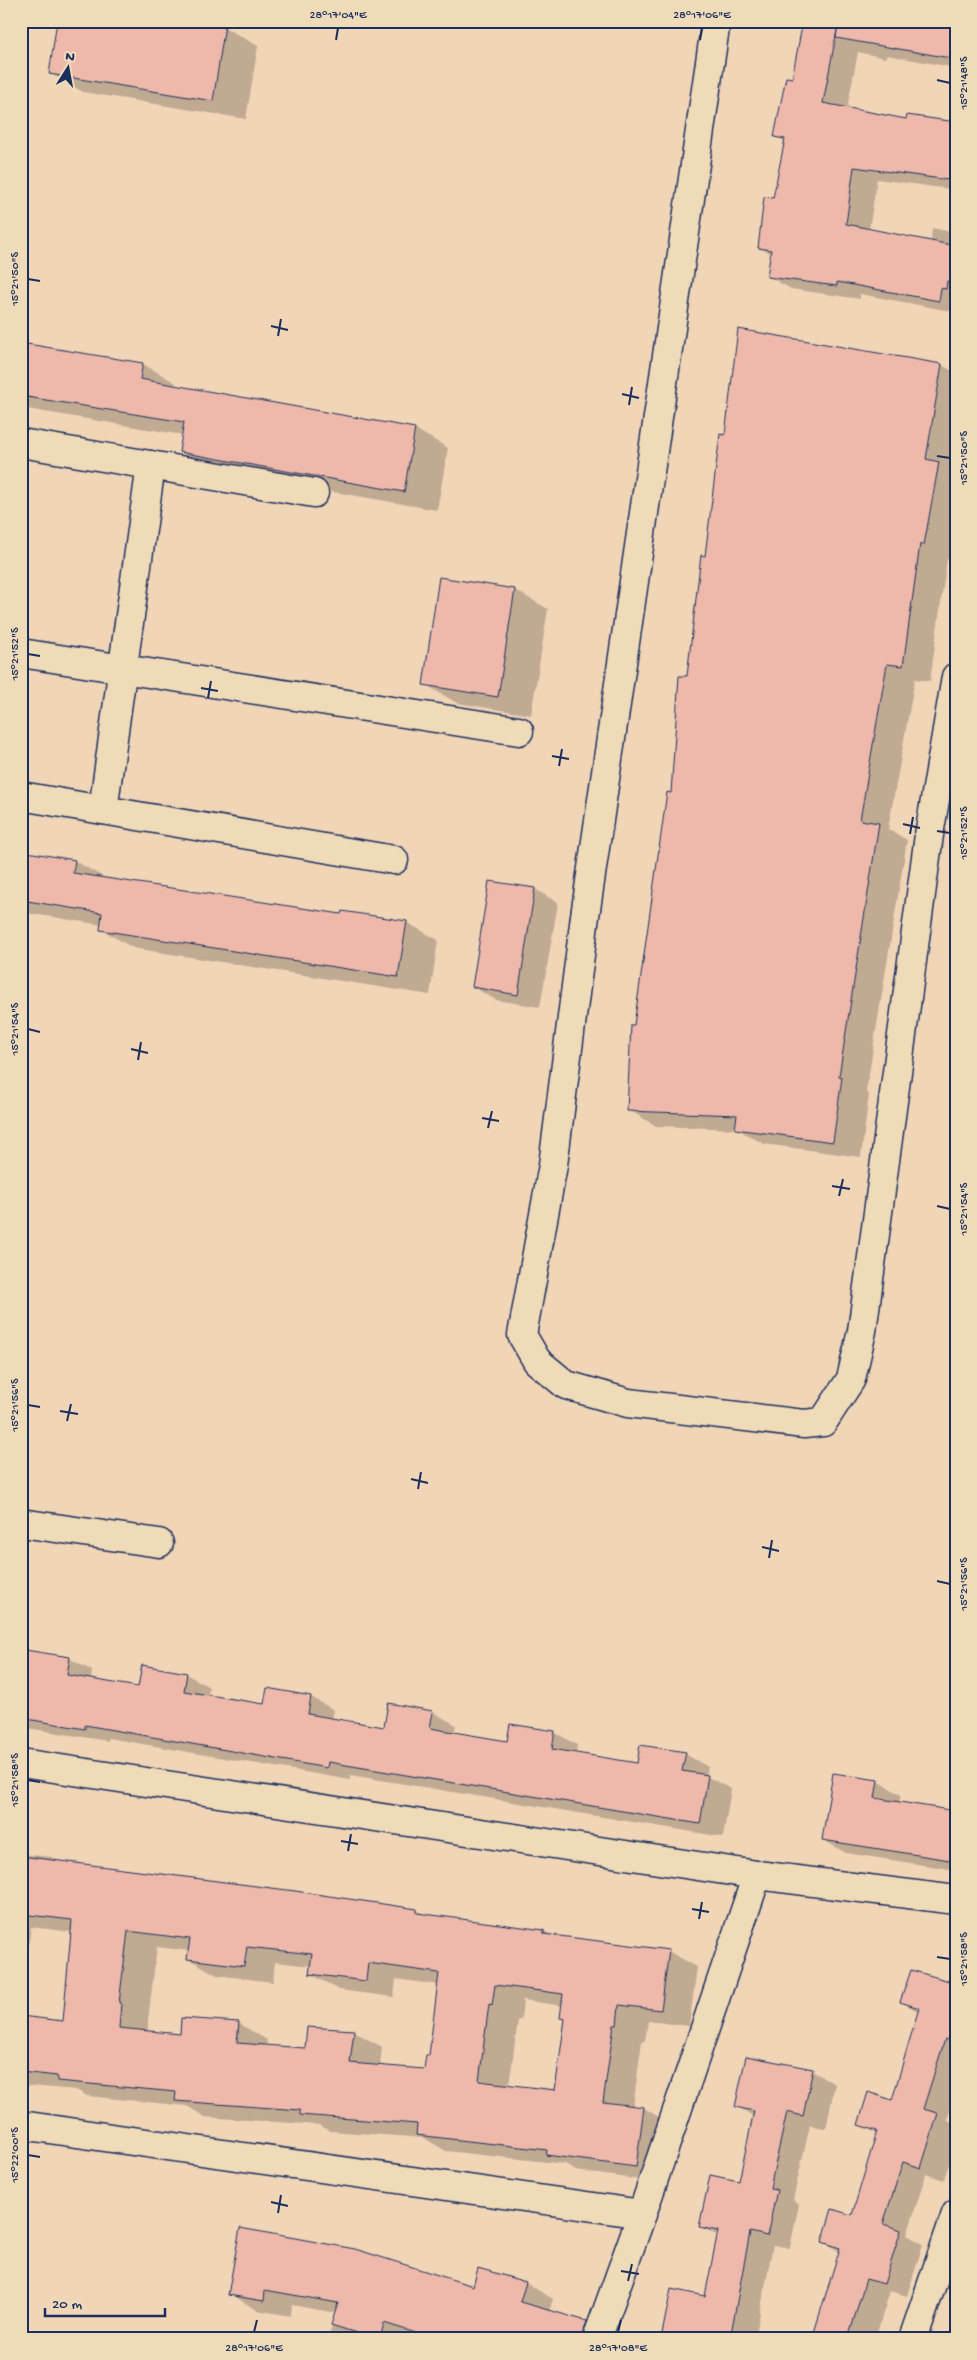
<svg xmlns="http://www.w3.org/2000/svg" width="977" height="2360" font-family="'Gochi Hand',sans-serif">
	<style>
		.shadow { fill: #0003; fill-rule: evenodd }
		.building { fill: #eeb9aa; stroke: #1b2f5e; fill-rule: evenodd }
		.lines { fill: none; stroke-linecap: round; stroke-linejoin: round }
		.minor-casing { stroke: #1b2f5e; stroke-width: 31 }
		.minor { stroke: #f0dbb9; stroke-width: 28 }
		.ticks { fill: none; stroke: #1b2f5e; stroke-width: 2 }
		.neatline { fill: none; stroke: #1b2f5e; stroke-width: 2 }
		.ticks-label { font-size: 12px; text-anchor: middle; fill: #1b2f5e }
	</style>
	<rect width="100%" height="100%" fill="#f1d5b7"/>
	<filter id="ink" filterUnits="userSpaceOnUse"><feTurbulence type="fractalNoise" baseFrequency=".02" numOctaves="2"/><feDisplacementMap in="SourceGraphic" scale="10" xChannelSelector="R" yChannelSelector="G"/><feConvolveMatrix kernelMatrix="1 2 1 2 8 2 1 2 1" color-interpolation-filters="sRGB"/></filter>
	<g filter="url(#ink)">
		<g class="shadow">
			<polygon points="956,21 956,68 887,55 885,58 858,52 847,109 907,121 956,123 956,190 877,179 869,230 931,242 932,228 956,233 956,312 860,294 860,299 791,289 768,276 771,254 759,247 774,200 786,142 775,136 793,79 804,22"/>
			<polygon points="224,27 258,46 246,119 83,92 50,73"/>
			<polygon points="739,331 942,365 956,373 956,460 954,471 956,473 956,535 951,560 947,559 930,681 915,679 888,829 907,840 866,1092 869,1094 861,1157 764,1144 737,1129 656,1126 629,1110 635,1026 726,436"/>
			<polygon points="21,344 143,364 176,383 175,387 415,429 448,448 437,510 213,471 180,452 183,435 21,408"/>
			<polygon points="515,590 548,609 531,715 457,703 424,684"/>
			<polygon points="21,853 75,861 107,879 342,916 406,922 438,940 430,995 133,948 101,929 102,925 21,912"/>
			<polygon points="535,889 558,903 540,1007 496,1000 473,987"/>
			<polygon points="69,1658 92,1671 91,1681 140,1689 186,1674 209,1687 208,1696 265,1705 311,1697 334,1710 332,1719 386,1728 389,1705 433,1712 456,1725 454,1734 508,1743 554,1732 577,1745 576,1754 639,1764 685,1754 708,1767 706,1776 731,1789 723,1837 350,1775 350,1780 108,1738 108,1741 21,1727 21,1669"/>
			<polygon points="878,1781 901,1795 899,1803 954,1812 956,1800 956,1870 846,1853 823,1840"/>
			<path d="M 21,1854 L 52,1857 L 60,1862 L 417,1910 L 427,1916 L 544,1931 L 554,1936 L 668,1951 L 697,1967 L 689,2026 L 648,2021 L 645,2041 L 642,2041 L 633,2107 L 644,2108 L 672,2125 L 665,2183 L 576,2171 L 565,2164 L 446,2151 L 424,2138 L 330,2131 L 319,2125 L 205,2117 L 187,2106 L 87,2096 L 76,2090 L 21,2085 L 21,2018 L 64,2022 L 72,1932 L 31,1927 L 28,1947 L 22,1947 L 21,1955 ZM 157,1947 L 190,1951 L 189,1959 L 217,1975 L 273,1982 L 275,1962 L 311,1966 L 311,1974 L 339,1990 L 394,1997 L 396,1979 L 439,1985 L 430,2057 L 425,2070 L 380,2067 L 382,2047 L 353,2031 L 306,2049 L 266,2046 L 267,2040 L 238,2023 L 181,2036 L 148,2032 L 148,2020 ZM 523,2000 L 563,2006 L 562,2018 L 566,2020 L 556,2091 L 509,2086 L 518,2020 L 521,2020 Z"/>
			<polygon points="956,1985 956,2091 947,2120 956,2125 956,2142 944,2180 926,2174 907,2235 923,2244 907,2296 890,2291 875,2339 793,2339 795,2332 813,2338 840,2252 823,2242 853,2217 877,2134 860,2124 893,2101 919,2012 902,2002"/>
			<polygon points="812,2071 835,2084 826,2129 810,2125 793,2200 799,2204 790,2248 773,2245 755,2339 662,2339 706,2298 718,2236 701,2227 740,2183 754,2117 737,2106"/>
			<polygon points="241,2230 473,2288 479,2269 526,2283 553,2299 549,2311 566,2316 593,2332 591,2339 328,2339 336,2313 292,2305 291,2316 257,2310 230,2294"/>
		</g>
		<g class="building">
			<polygon points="57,21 199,21 225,25 213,101 49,74"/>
			<polygon points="803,21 956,21 956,59 836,38 837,30 823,103 906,119 907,115 956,122 956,181 854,167 846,224 956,246 956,283 947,281 946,289 941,288 939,301 837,282 837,286 767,277 771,250 758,248 764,197 773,198 785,139 774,137 786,77 792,78"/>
			<polygon points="738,329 942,364 926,459 939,462 924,545 920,544 903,666 887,664 860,820 879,823 839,1076 842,1077 833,1142 735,1129 737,1115 627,1111 631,1025 634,1025 667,792 671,793 679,676 687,676 701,555 705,556 720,434 725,435"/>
			<polygon points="21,343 143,363 140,379 415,428 404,492 179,452 184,422 21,396"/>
			<polygon points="439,577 515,589 498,697 423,685"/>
			<polygon points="21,851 75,860 73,873 341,914 342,911 407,921 398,977 100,930 102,913 21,900"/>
			<polygon points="489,881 535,888 518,995 472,987"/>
			<polygon points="25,1650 70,1657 67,1675 138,1687 142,1665 187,1673 184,1691 264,1704 267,1688 311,1696 308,1714 384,1727 388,1703 433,1711 430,1728 507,1741 510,1724 555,1731 552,1749 637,1763 640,1745 686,1752 682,1771 708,1775 700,1824 328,1762 327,1768 85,1725 85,1729 21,1718 21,1672"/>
			<polygon points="833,1773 878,1780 875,1798 956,1811 956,1861 822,1840"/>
			<path d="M 21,1856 L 295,1891 L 417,1909 L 417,1913 L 544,1930 L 544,1934 L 669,1950 L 661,2010 L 619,2005 L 617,2025 L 614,2025 L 603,2102 L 644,2107 L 636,2167 L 546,2155 L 547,2150 L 416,2135 L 417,2124 L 300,2115 L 300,2110 L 175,2101 L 176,2092 L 57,2081 L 57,2076 L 21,2072 L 21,2016 L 63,2021 L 72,1920 L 21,1914 ZM 128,1931 L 190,1939 L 187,1959 L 244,1966 L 247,1947 L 312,1954 L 309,1974 L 366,1981 L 368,1963 L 439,1973 L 429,2055 L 426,2055 L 424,2069 L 350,2063 L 354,2030 L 307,2027 L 305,2048 L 237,2043 L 239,2022 L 181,2018 L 180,2034 L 119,2028 L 121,2003 L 119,2003 ZM 495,1985 L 563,1994 L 560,2018 L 565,2019 L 555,2090 L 479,2081 L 489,2004 L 492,2005 Z"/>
			<polygon points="911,1970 956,1983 956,2042 945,2039 923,2109 938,2113 921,2168 903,2162 883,2224 901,2230 884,2284 866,2279 848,2339 812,2339 840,2248 822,2242 832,2209 852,2215 877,2131 858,2125 868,2092 892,2100 919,2008 900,2002"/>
			<polygon points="746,2056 813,2069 803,2116 787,2112 770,2188 777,2190 767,2236 750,2232 730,2339 661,2339 671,2289 705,2296 718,2231 699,2227 710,2175 739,2181 754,2111 735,2107"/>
			<polygon points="240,2228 355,2249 473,2286 478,2268 526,2282 520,2302 587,2321 582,2339 435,2339 384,2323 380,2339 376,2339 331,2325 338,2303 265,2290 264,2301 228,2295"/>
		</g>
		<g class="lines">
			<g class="minor-casing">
				<g id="minor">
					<polyline points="716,21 585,916 553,1165 522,1335 537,1361 566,1385 628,1403 804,1424 823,1422 851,1379 862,1331 929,835 956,677"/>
					<polyline points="21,443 314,493"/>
					<polyline points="21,653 519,731"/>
					<polyline points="21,796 394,860"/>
					<polyline points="103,810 151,465"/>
					<polyline points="21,1523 159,1543"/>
					<polyline points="21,1763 757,1875 956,1900"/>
					<polyline points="21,2125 642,2214"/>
					<polyline points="597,2339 642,2214 757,1875"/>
					<polyline points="913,2339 956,2214"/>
				</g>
			</g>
			<use href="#minor" class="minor"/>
		</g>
	</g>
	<path class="ticks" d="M 336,40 L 338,28M 700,40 L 702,28M 937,80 L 950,83M 28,279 L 40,281M 271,326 L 288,330M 278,336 L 281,319M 622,394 L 639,398M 629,405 L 632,387M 937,456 L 950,458M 28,654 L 40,656M 201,688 L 218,691M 208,698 L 211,681M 552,756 L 569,759M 559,766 L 562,749M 903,824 L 920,828M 937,831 L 950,833M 910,834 L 913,817M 28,1029 L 40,1032M 131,1049 L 148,1053M 138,1060 L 141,1042M 482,1118 L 499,1121M 488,1128 L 492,1111M 832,1186 L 850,1189M 839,1196 L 843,1179M 937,1206 L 950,1209M 28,1405 L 40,1407M 60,1411 L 78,1414M 67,1421 L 71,1404M 411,1479 L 428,1483M 418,1489 L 421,1472M 762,1547 L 779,1551M 769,1558 L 772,1540M 937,1581 L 950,1584M 28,1780 L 40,1782M 341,1841 L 358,1844M 348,1851 L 351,1834M 692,1909 L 709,1912M 699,1919 L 702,1902M 937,1957 L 950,1959M 28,2155 L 40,2157M 271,2202 L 288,2206M 278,2213 L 281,2195M 621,2271 L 639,2274M 628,2281 L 632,2264M 254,2332 L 257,2320M 618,2332 L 621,2320"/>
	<rect width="977" height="2360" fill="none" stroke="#f0dbb9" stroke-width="55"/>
	<g transform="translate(68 68) rotate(11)" stroke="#f0dbb9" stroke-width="4" paint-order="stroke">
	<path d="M0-4L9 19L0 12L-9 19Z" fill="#1b2f5e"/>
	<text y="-8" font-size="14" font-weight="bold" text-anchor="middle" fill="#1b2f5e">N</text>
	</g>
	<path d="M45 2308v8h120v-8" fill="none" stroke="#1b2f5e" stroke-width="2.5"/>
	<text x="52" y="2308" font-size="15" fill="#1b2f5e" stroke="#f0dbb9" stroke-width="4" paint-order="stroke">20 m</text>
	<rect x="28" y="28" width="922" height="2304" class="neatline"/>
	<g class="ticks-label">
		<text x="338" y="18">28°17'04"E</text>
		<text x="702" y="18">28°17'06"E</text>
		<text transform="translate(963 83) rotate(-90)" y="4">15°21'48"S</text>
		<text transform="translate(14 279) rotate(-90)" y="4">15°21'50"S</text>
		<text transform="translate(963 458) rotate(-90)" y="4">15°21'50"S</text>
		<text transform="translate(14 654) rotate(-90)" y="4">15°21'52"S</text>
		<text transform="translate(963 833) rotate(-90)" y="4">15°21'52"S</text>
		<text transform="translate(14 1029) rotate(-90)" y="4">15°21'54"S</text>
		<text transform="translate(963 1209) rotate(-90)" y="4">15°21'54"S</text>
		<text transform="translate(14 1405) rotate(-90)" y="4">15°21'56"S</text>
		<text transform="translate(963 1584) rotate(-90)" y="4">15°21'56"S</text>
		<text transform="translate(14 1780) rotate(-90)" y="4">15°21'58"S</text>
		<text transform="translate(963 1959) rotate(-90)" y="4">15°21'58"S</text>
		<text transform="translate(14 2155) rotate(-90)" y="4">15°22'00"S</text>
		<text x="254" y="2351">28°17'06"E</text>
		<text x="618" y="2351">28°17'08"E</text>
	</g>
</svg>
